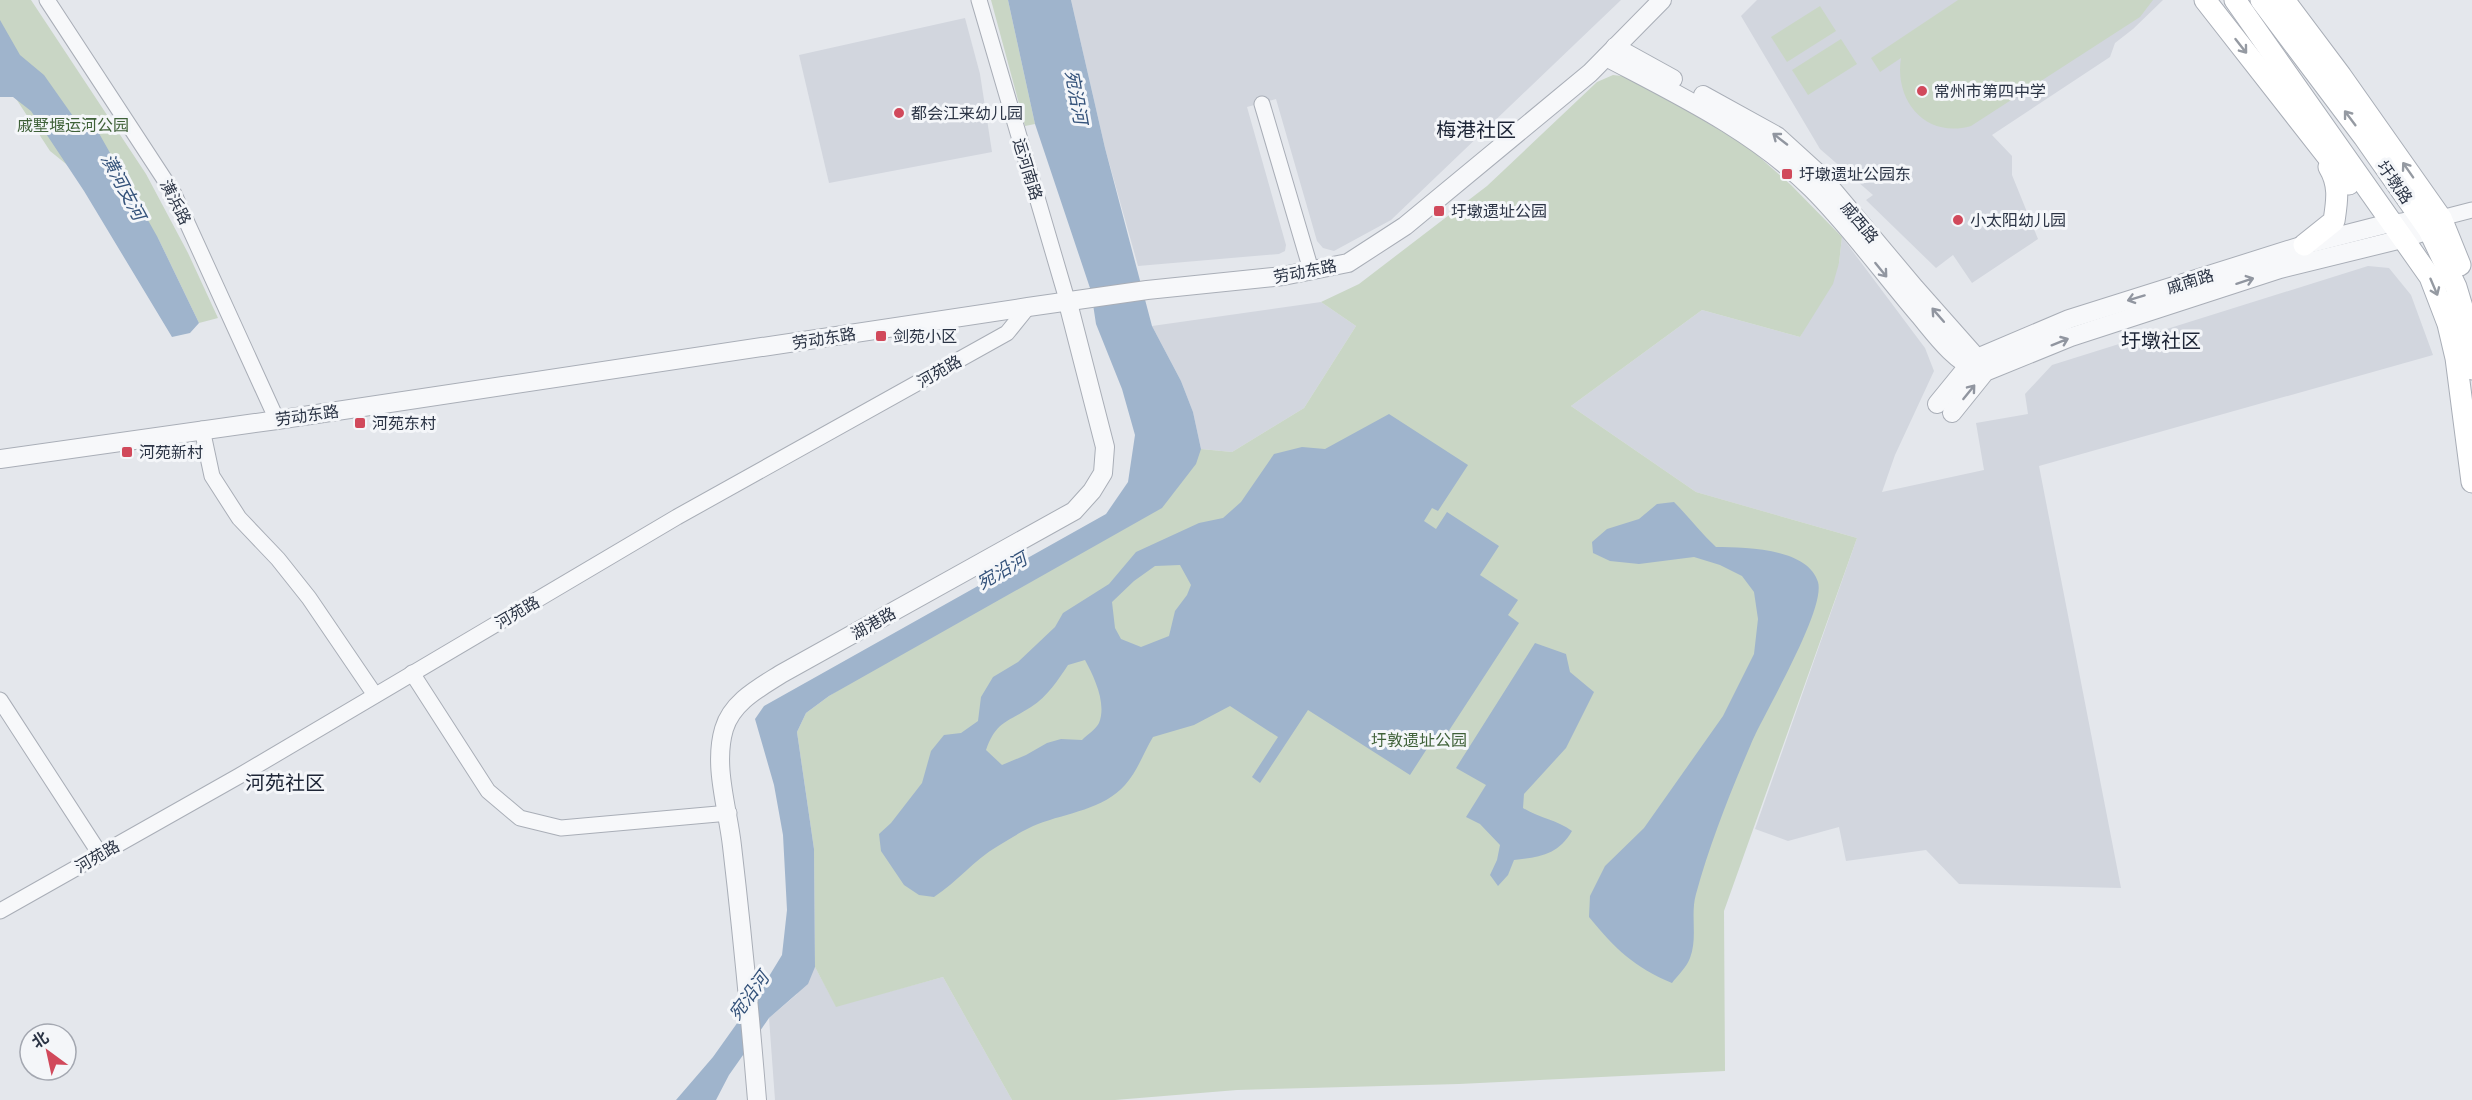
<svg xmlns="http://www.w3.org/2000/svg" width="2472" height="1100" font-family="'IBM Plex Sans','Noto Sans SC',sans-serif">
	<style>
		.built { fill: #d2d6de }
		.green { fill: #c9d6c5 }
		.water { fill: #9fb4cc; fill-rule: evenodd }
		.lines { fill: none; stroke-linecap: round; stroke-linejoin: round }
		.minor-casing { stroke: #a9aeb7; stroke-width: 17 }
		.tertiary-casing { stroke: #a9aeb7; stroke-width: 20 }
		.secondary-casing { stroke: #a9aeb7; stroke-width: 23 }
		.minor { stroke: #f7f8fa; stroke-width: 15 }
		.tertiary { stroke: #f7f8fa; stroke-width: 18 }
		.secondary { stroke: #fff; stroke-width: 21 }
		.oneway { stroke: #959aa2 }
		.oneway2 { stroke: #9196a0 }
		.poi-dot { fill: #d1495b; stroke: #f4f6f9; stroke-width: 2 }
		.labels { text-anchor: middle; stroke-width: 6; stroke-linejoin: round; paint-order: stroke }
		.poi-label { font-size: 16px; fill: #2b3445; stroke: #f4f6f9; text-anchor: start }
		.park-label { font-size: 16px; fill: #3f6138; stroke: #f4f6f9 }
		.street-label { font-size: 16px; fill: #2b3445; stroke: #f4f6f9 }
		.water-label { font-size: 18px; font-style: italic; fill: #34527a; stroke: #f4f6f9 }
		.quarter-label { font-size: 20px; fill: #1d2536; stroke: #f4f6f9 }
	</style>
	<rect width="100%" height="100%" fill="#e4e7ec"/>
	<g class="built">
		<polygon points="1071,0 1621,0 1391,220 1334,251 1323,248 1317,241 1276,99 1247,107 1286,245 1285,251 1279,254 1138,266 1105,148"/>
		<polygon points="1757,0 2163,0 2133,29 2115,43 2110,57 1992,135 2012,156 2012,175 2038,239 1972,283 1953,255 1936,268 1866,200 1873,195 1820,149 1741,16"/>
		<polygon points="965,18 980,74 992,152 829,183 799,55"/>
		<polygon points="1842,237 1925,348 1934,371 1895,455 1882,492 1984,470 1976,423 2028,414 2025,394 2052,365 2368,266 2389,268 2411,295 2433,355 2039,466 2121,888 1959,884 1926,850 1846,861 1839,827 1788,841 1755,829 1857,538 1696,492 1571,406 1702,310 1800,337 1839,263"/>
		<polygon points="1321,302 1356,326 1304,408 1232,452 1201,449 1193,412 1181,381 1152,326"/>
		<polygon points="815,967 836,1006 943,977 1012,1100 775,1100 769,1018 796,995"/>
	</g>
	<g class="green">
		<polygon points="0,0 31,0 146,174 188,253 218,318 199,323 158,238 50,151 0,74"/>
		<polygon points="991,0 1008,0 1035,124 1025,126"/>
		<path d="M 1958,0 L 2153,0 L 2140,17 L 1971,126 C 1926,139 1894,101 1901,58 L 1880,72 L 1871,58 Z"/>
		<polygon points="1820,6 1836,31 1787,62 1771,37"/>
		<polygon points="1841,39 1857,64 1808,95 1792,70"/>
		<polygon points="1613,75 1631,77 1748,147 1791,185 1842,237 1839,263 1833,284 1800,337 1702,310 1571,406 1696,492 1857,538 1724,911 1725,1071 1459,1084 1237,1090 1115,1100 1012,1100 943,977 836,1007 815,967 814,849 797,732 806,713 829,696 1151,492 1159,437 1201,449 1232,452 1304,408 1356,326 1321,302 1359,284 1487,186 1597,82"/>
	</g>
	<g class="water">
		<polygon points="1008,0 1071,0 1105,148 1152,326 1181,381 1193,412 1201,449 1196,464 1162,508 829,696 806,713 797,732 814,849 815,967 808,984 769,1018 729,1075 716,1100 676,1100 713,1057 760,991 782,955 787,910 783,835 774,785 755,719 764,706 1106,514 1128,482 1135,435 1122,389 1096,324 1091,291 1035,124"/>
		<polygon points="0,20 20,55 44,75 75,119 96,128 158,238 199,323 190,333 172,337 84,191 31,111 13,97 0,97"/>
		<path d="M 1389,414 L 1468,465 L 1438,511 L 1432,508 L 1424,521 L 1436,529 L 1447,512 L 1499,546 L 1480,575 L 1518,600 L 1508,615 L 1519,623 L 1437,749 L 1430,744 L 1410,775 L 1308,710 L 1260,783 L 1252,777 L 1278,737 L 1230,706 L 1194,725 L 1153,737 C 1144,752 1137,772 1125,785 C 1104,809 1067,813 1038,824 C 1025,829 1011,838 998,846 C 974,860 957,882 934,897 L 919,895 L 904,885 L 881,851 L 879,834 L 891,823 L 922,783 L 931,751 L 944,735 L 961,733 L 978,721 L 981,697 L 993,677 L 1018,662 L 1055,627 L 1063,613 L 1109,584 L 1136,552 L 1199,523 L 1223,518 L 1241,502 L 1274,454 L 1302,447 L 1325,449 ZM 1180,565 L 1191,585 L 1187,595 L 1175,611 L 1169,636 L 1141,647 L 1121,639 L 1115,628 L 1112,602 L 1134,581 L 1155,566 ZM 1085,660 C 1094,677 1107,703 1099,723 C 1096,729 1087,735 1082,740 L 1061,739 L 1047,743 L 1026,755 L 1002,765 L 986,750 C 996,721 1008,722 1031,707 C 1048,696 1058,680 1068,665 Z"/>
		<path d="M 1674,502 C 1689,517 1701,533 1716,547 C 1745,547 1808,548 1818,582 C 1826,610 1764,713 1751,744 C 1730,793 1710,843 1696,894 C 1690,915 1698,937 1690,958 C 1687,967 1677,976 1672,983 C 1634,967 1615,949 1589,917 L 1590,896 L 1605,866 L 1644,828 L 1723,716 L 1754,654 L 1758,619 L 1754,592 L 1742,576 L 1720,565 L 1694,557 L 1639,564 L 1610,561 L 1593,553 L 1592,542 L 1607,529 L 1639,519 L 1657,504 Z"/>
		<path d="M 1535,643 L 1566,654 L 1570,672 L 1594,692 L 1566,748 L 1524,794 L 1523,808 C 1539,818 1557,820 1572,831 C 1558,855 1540,857 1514,860 L 1508,875 L 1498,886 L 1490,875 L 1497,860 L 1500,845 L 1480,824 L 1466,817 L 1486,785 L 1456,768 Z"/>
	</g>
	<g class="lines">
		<g class="minor-casing">
			<g id="minor">
				<polyline points="47,0 174,194 277,420"/>
				<polyline points="979,0 1068,303"/>
				<polyline points="1262,104 1311,270"/>
				<polyline points="2441,218 2472,210"/>
				<polyline points="202,429 212,476 239,518 278,559 309,598 375,695"/>
				<polyline points="412,673 488,791 520,818 561,828 729,813"/>
				<polyline points="0,700 100,854"/>
				<polyline points="0,911 239,776 677,517 1007,333 1028,307"/>
			</g>
		</g>
		<g class="tertiary-casing">
			<g id="tertiary">
				<polyline points="1615,47 1673,79"/>
				<path d="M 1606,57 C 1678,95 1754,131 1812,189 C 1851,228 1883,273 1919,315 C 1935,334 1954,361 1978,370"/>
				<polyline points="1703,95 1777,136 1821,176 1915,288 1977,358 1983,368"/>
				<path d="M 1937,404 L 1968,366 L 1977,358 L 2069,319 L 2304,245 L 2386,224 C 2402,225 2416,217 2432,218"/>
				<polyline points="1952,413 1985,372 2071,337 2280,269 2402,239 2429,230 2439,221"/>
				<polyline points="0,459 277,420 1028,307 1147,290 1283,276 1348,263 1405,226 1590,73 1662,0"/>
				<path d="M 757,1100 C 750,1015 742,931 732,846 C 728,809 713,766 724,729 C 732,702 759,688 781,674 L 1074,511 L 1092,491 L 1103,473 L 1105,447 L 1068,303"/>
			</g>
		</g>
		<g class="secondary-casing">
			<g id="secondary">
				<polyline points="2205,0 2349,184"/>
				<polyline points="2235,0 2430,277 2448,324 2456,358 2472,482"/>
				<polyline points="2261,0 2364,137 2429,230 2456,287 2465,317 2472,369"/>
				<polyline points="2284,0 2341,76 2441,218 2460,265"/>
				<path d="M 2304,245 L 2334,221 C 2337,201 2340,185 2329,167"/>
			</g>
		</g>
		<use href="#minor" class="minor"/>
		<use href="#tertiary" class="tertiary"/>
		<use href="#secondary" class="secondary"/>
	</g>
	<defs><path id="oneway-shaft" d="M-6 0H5M1.5-3L5.5 0L1.5 3" fill="none" stroke-width="1.6" stroke-linecap="round" stroke-linejoin="round" transform="scale(1.5)"/></defs>
	<g class="oneway">
		<use href="#oneway-shaft" transform="translate(2241 46) rotate(52)"/>
		<use href="#oneway-shaft" transform="translate(2350 118) rotate(-127)"/>
		<use href="#oneway-shaft" transform="translate(2408 170) rotate(-125)"/>
		<use href="#oneway-shaft" transform="translate(2434 287) rotate(67)"/>
	</g>
	<g class="oneway2">
		<use href="#oneway-shaft" transform="translate(1780 139) rotate(-142)"/>
		<use href="#oneway-shaft" transform="translate(1881 270) rotate(51)"/>
		<use href="#oneway-shaft" transform="translate(2245 281) rotate(-18)"/>
		<use href="#oneway-shaft" transform="translate(2136 298) rotate(163)"/>
		<use href="#oneway-shaft" transform="translate(1938 315) rotate(-131)"/>
		<use href="#oneway-shaft" transform="translate(2060 342) rotate(-22)"/>
		<use href="#oneway-shaft" transform="translate(1969 392) rotate(-51)"/>
	</g>
	<g class="poi-dot">
		<circle cx="1922" cy="91" r="6"/>
		<circle cx="899" cy="113" r="6"/>
		<rect x="1781" y="168" width="12" height="12" rx="3"/>
		<rect x="1433" y="205" width="12" height="12" rx="3"/>
		<circle cx="1958" cy="220" r="6"/>
		<rect x="875" y="330" width="12" height="12" rx="3"/>
		<rect x="354" y="417" width="12" height="12" rx="3"/>
		<rect x="121" y="446" width="12" height="12" rx="3"/>
	</g>
	<g class="labels">
		<g class="poi-label">
			<text x="1934" y="97">常州市第四中学</text>
			<text x="911" y="119">都会江来幼儿园</text>
			<text x="1799" y="180">圩墩遗址公园东</text>
			<text x="1451" y="217">圩墩遗址公园</text>
			<text x="1970" y="226">小太阳幼儿园</text>
			<text x="893" y="342">剑苑小区</text>
			<text x="372" y="429">河苑东村</text>
			<text x="139" y="458">河苑新村</text>
		</g>
		<g class="park-label">
			<text x="73" y="131">戚墅堰运河公园</text>
			<text x="1419" y="746">圩敦遗址公园</text>
		</g>
		<g class="street-label">
			<text transform="translate(1028 169) rotate(73)" y="6">运河南路</text>
			<text transform="translate(2395 182) rotate(55)" y="6">圩墩路</text>
			<text transform="translate(176 202) rotate(63)" y="6">潢浜路</text>
			<text transform="translate(1860 222) rotate(50)" y="6">戚西路</text>
			<text transform="translate(1305 271) rotate(-11)" y="6">劳动东路</text>
			<text transform="translate(2190 281) rotate(-17)" y="6">戚南路</text>
			<text transform="translate(824 338) rotate(-9)" y="6">劳动东路</text>
			<text transform="translate(939 371) rotate(-29)" y="6">河苑路</text>
			<text transform="translate(307 415) rotate(-8)" y="6">劳动东路</text>
			<text transform="translate(517 612) rotate(-30)" y="6">河苑路</text>
			<text transform="translate(873 623) rotate(-29)" y="6">湖港路</text>
			<text transform="translate(97 856) rotate(-30)" y="6">河苑路</text>
		</g>
		<g class="water-label">
			<text transform="translate(1076 97) rotate(80)" y="6">宛沿河</text>
			<text transform="translate(123 187) rotate(62)" y="6">潢河支河</text>
			<text transform="translate(1002 571) rotate(-30)" y="6">宛沿河</text>
			<text transform="translate(749 996) rotate(-54)" y="6">宛沿河</text>
		</g>
		<g class="quarter-label">
			<text x="1476" y="137">梅港社区</text>
			<text x="2161" y="348">圩墩社区</text>
			<text x="285" y="790">河苑社区</text>
		</g>
	</g>
	<g transform="translate(48 1052) rotate(327)"><circle r="28" fill="#f4f6f9" stroke="#a4a8b1" stroke-width="1.5"/>
	<path d="M0-4.5L10 22L0 15L-10 22Z" fill="#d1495b"/>
	<text y="-9" font-size="16" font-weight="bold" text-anchor="middle" fill="#2b3445">北</text>
	</g>
</svg>
